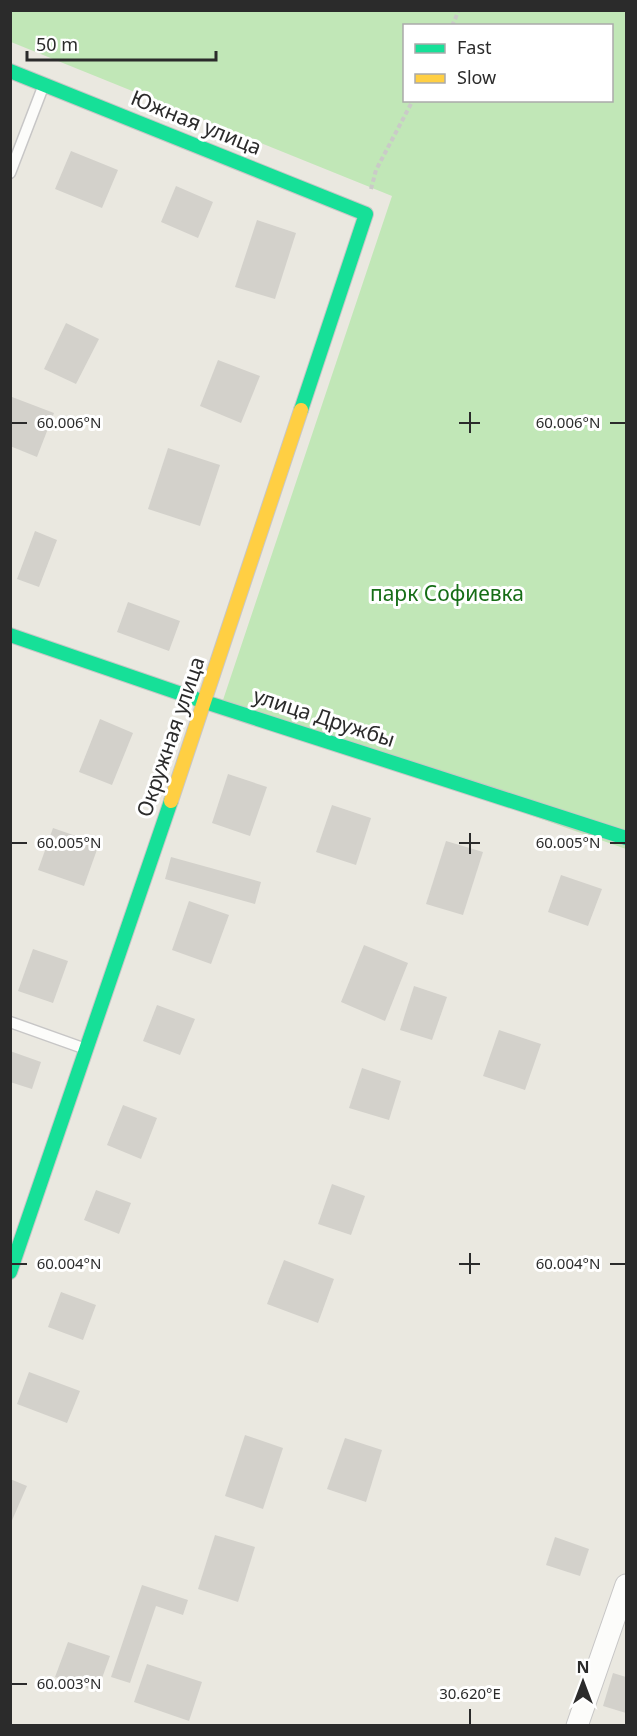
<svg xmlns="http://www.w3.org/2000/svg" width="637" height="1736" font-family="'Noto Sans',sans-serif">
	<style>
		.green { fill: #c1e7b7; fill-rule: evenodd }
		.building { fill: #d3d1cb }
		.lines { fill: none; stroke-linecap: round; stroke-linejoin: round }
		.lane-casing { stroke: #c7c6c6; stroke-width: 13 }
		.street-casing { stroke: #c7c6c6; stroke-width: 23 }
		.fast-casing { stroke: #c7c6c6; stroke-width: 16 }
		.slow-casing { stroke: #c7c6c6; stroke-width: 16 }
		.path { stroke: #cacac8; stroke-width: 4; stroke-dasharray: 4.5 3; stroke-linecap: butt }
		.lane { stroke: #fcfcfa; stroke-width: 10 }
		.street { stroke: #fcfcfa; stroke-width: 21 }
		.fast { stroke: #16e098; stroke-width: 14 }
		.slow { stroke: #ffcf43; stroke-width: 14 }
		.ticks { fill: none; stroke: #2b2b2b; stroke-width: 2 }
		.labels { text-anchor: middle; stroke-width: 6; stroke-linejoin: round; paint-order: stroke }
		.street-label { font-size: 21px; fill: #2b2b2b; stroke: #fff }
		.park-label { font-size: 21px; fill: #166d16; stroke: #fff }
		.ticks-label { font-size: 15px; text-anchor: middle; fill: #2b2b2b; stroke: #fff; stroke-width: 6; stroke-linejoin: round; paint-order: stroke }
	</style>
	<rect width="100%" height="100%" fill="#eae8e0"/>
	<path class="green" d="M 10,11 L 626,11 L 626,849 L 221,706 L 392,196 L 11,42 ZM 404,26 L 612,26 L 612,100 L 404,100 Z"/>
	<g class="building">
		<polygon points="71,151 118,170 102,208 55,189"/>
		<polygon points="176,186 213,202 198,238 161,222"/>
		<polygon points="257,220 296,233 275,299 235,287"/>
		<polygon points="66,323 99,339 76,384 44,369"/>
		<polygon points="218,360 260,376 241,423 200,406"/>
		<polygon points="12,397 54,413 37,457 10,446"/>
		<polygon points="168,448 220,465 200,526 148,509"/>
		<polygon points="35,531 57,540 39,587 17,579"/>
		<polygon points="128,602 180,621 169,651 117,632"/>
		<polygon points="100,719 133,733 112,785 79,772"/>
		<polygon points="228,774 267,787 250,836 212,823"/>
		<polygon points="332,805 371,818 356,865 316,852"/>
		<polygon points="53,828 99,844 84,886 38,870"/>
		<polygon points="446,841 483,852 463,915 426,904"/>
		<polygon points="171,857 261,882 255,904 165,879"/>
		<polygon points="561,875 602,889 588,926 548,912"/>
		<polygon points="189,901 229,915 211,964 172,950"/>
		<polygon points="364,945 408,963 385,1021 341,1002"/>
		<polygon points="33,949 68,961 53,1003 18,991"/>
		<polygon points="414,986 447,997 432,1040 400,1030"/>
		<polygon points="157,1005 195,1019 180,1055 143,1041"/>
		<polygon points="499,1030 541,1044 525,1090 483,1076"/>
		<polygon points="10,1051 41,1062 32,1089 10,1082"/>
		<polygon points="362,1068 401,1081 389,1120 349,1108"/>
		<polygon points="123,1105 157,1118 141,1159 107,1145"/>
		<polygon points="332,1184 365,1196 351,1235 318,1224"/>
		<polygon points="96,1190 131,1203 119,1234 84,1220"/>
		<polygon points="284,1260 334,1279 318,1323 267,1304"/>
		<polygon points="61,1292 96,1305 83,1340 48,1327"/>
		<polygon points="29,1372 80,1391 67,1423 17,1404"/>
		<polygon points="245,1435 283,1448 263,1509 225,1496"/>
		<polygon points="345,1438 382,1450 366,1502 327,1489"/>
		<polygon points="10,1479 27,1486 10,1525"/>
		<polygon points="215,1535 255,1547 238,1602 198,1589"/>
		<polygon points="555,1537 589,1549 580,1576 546,1565"/>
		<polygon points="142,1585 188,1600 183,1615 156,1606 130,1683 111,1677"/>
		<polygon points="68,1642 110,1656 97,1692 55,1677"/>
		<polygon points="147,1664 202,1682 189,1721 134,1702"/>
		<polygon points="613,1673 626,1677 626,1713 603,1706"/>
	</g>
	<g class="lines">
		<g class="lane-casing">
			<g id="lane">
				<polyline points="10,173 43,87"/>
				<polyline points="10,1022 83,1048"/>
			</g>
		</g>
		<g class="street-casing">
			<polyline id="street" points="577,1726 626,1585"/>
		</g>
		<g class="fast-casing">
			<g id="fast">
				<polyline points="10,71 366,214 301,410"/>
				<polyline points="10,635 205,702 626,838"/>
				<polyline points="10,1272 171,801"/>
			</g>
		</g>
		<g class="slow-casing">
			<polyline id="slow" points="171,801 301,410"/>
		</g>
		<g class="path">
			<polyline points="452,26 459,10"/>
			<polyline points="371,189 376,170 413,100"/>
		</g>
		<use href="#lane" class="lane"/>
		<use href="#street" class="street"/>
		<use href="#fast" class="fast"/>
		<use href="#slow" class="slow"/>
	</g>
	<path class="ticks" d="M 470,412 L 470,433M 12,423 L 27,423M 459,423 L 480,423M 610,423 L 625,423M 470,833 L 470,854M 12,843 L 27,843M 459,843 L 480,843M 610,843 L 625,843M 470,1253 L 470,1274M 12,1264 L 27,1264M 459,1264 L 480,1264M 610,1264 L 625,1264M 12,1684 L 27,1684M 470,1709 L 470,1724"/>
	<g class="labels">
		<g class="street-label">
			<text transform="translate(196 123) rotate(22)" y="7">Южная улица</text>
			<text transform="translate(324 718) rotate(18)" y="7">улица Дружбы</text>
			<text transform="translate(171 737) rotate(-71)" y="7">Окружная улица</text>
		</g>
		<g class="park-label">
			<text x="447" y="601">парк Софиевка</text>
		</g>
	</g>
	<g class="ticks-label">
		<text x="69" y="428">60.006°N</text>
		<text x="568" y="428">60.006°N</text>
		<text x="69" y="848">60.005°N</text>
		<text x="568" y="848">60.005°N</text>
		<text x="69" y="1269">60.004°N</text>
		<text x="568" y="1269">60.004°N</text>
		<text x="69" y="1689">60.003°N</text>
		<text x="470" y="1699">30.620°E</text>
	</g>
	<rect width="637" height="1736" fill="none" stroke="#2b2b2b" stroke-width="24"/>
	<rect x="403" y="24" width="210" height="78" fill="#ffffff" stroke="#aaaaaa" stroke-width="1.5"/>
	<rect x="415" y="44" width="30" height="9" fill="#16e098" stroke="#aaaaaa" stroke-width="1.5"/>
	<text x="457" y="54" font-size="18" fill="#2b2b2b">Fast</text>
	<rect x="415" y="74" width="30" height="9" fill="#ffcf43" stroke="#aaaaaa" stroke-width="1.5"/>
	<text x="457" y="84" font-size="18" fill="#2b2b2b">Slow</text>
	<g transform="translate(583 1682)" stroke="#ffffff" stroke-width="4.5" paint-order="stroke">
	<path d="M0-4.5L10 22L0 15L-10 22Z" fill="#2b2b2b"/>
	<text y="-9" font-size="16" font-weight="bold" text-anchor="middle" fill="#2b2b2b">N</text>
	</g>
	<path d="M27 51v9h189v-9" fill="none" stroke="#2b2b2b" stroke-width="3"/>
	<text x="36" y="51" font-size="18" fill="#2b2b2b" stroke="#ffffff" stroke-width="4.5" paint-order="stroke">50 m</text>
</svg>
